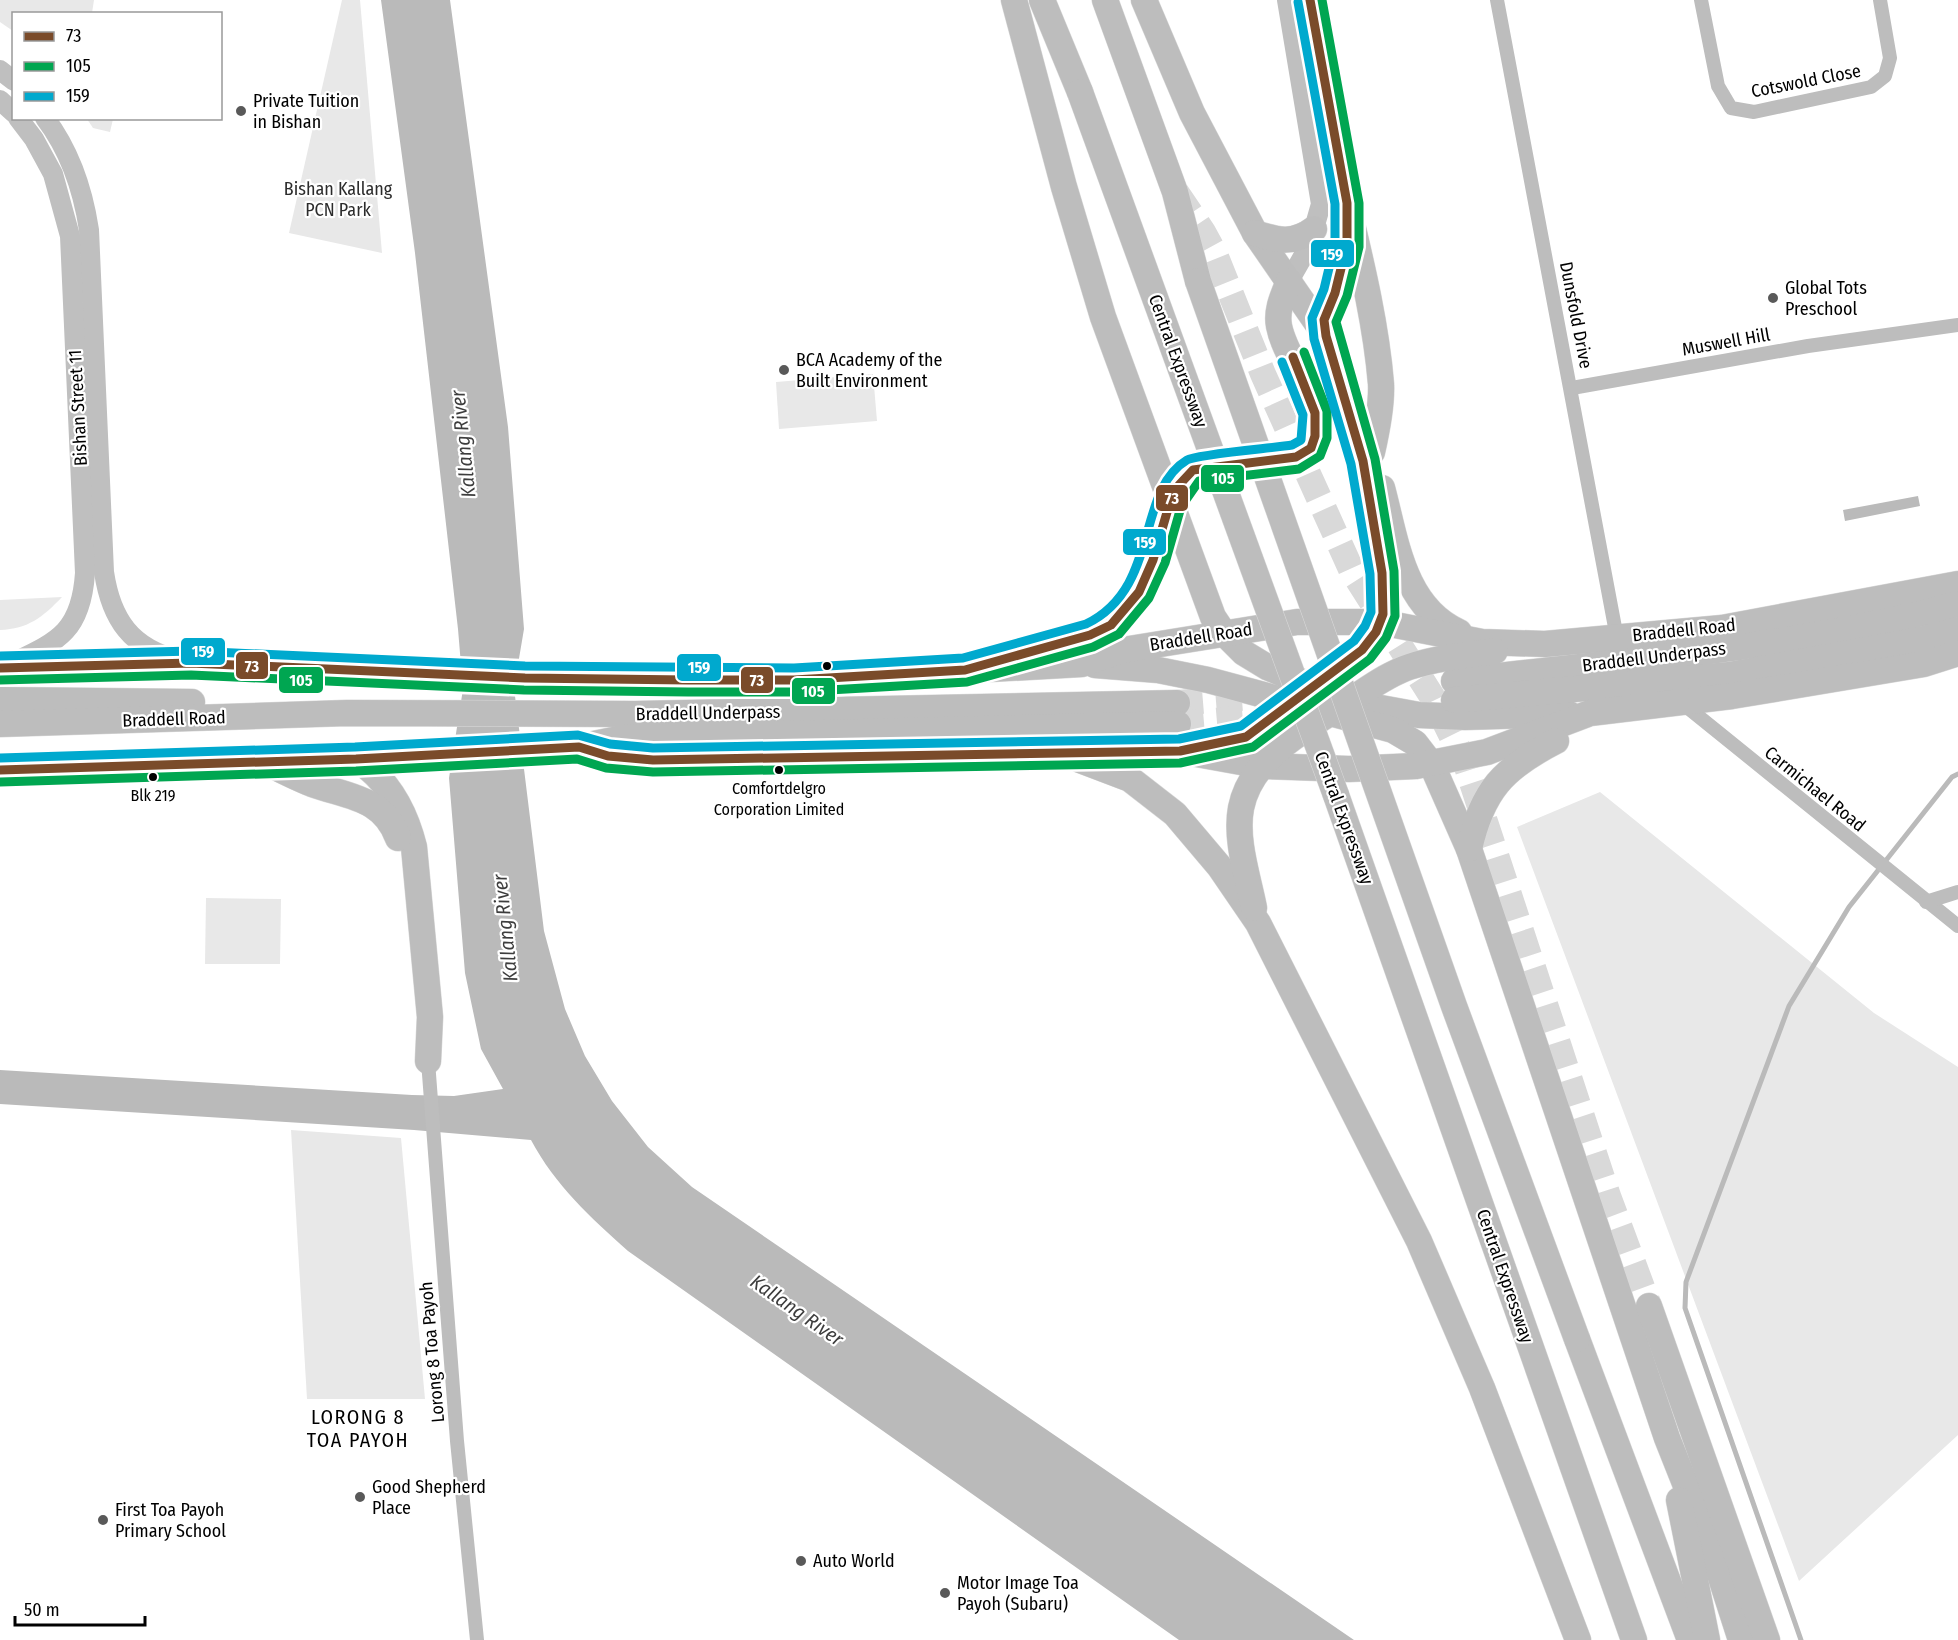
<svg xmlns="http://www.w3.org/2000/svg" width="1958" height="1640" font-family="'Fira Sans Condensed',sans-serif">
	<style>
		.green { fill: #e8e8e8 }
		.water { fill: #bababa }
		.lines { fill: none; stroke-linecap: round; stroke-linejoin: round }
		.stream { stroke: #bababa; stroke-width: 5 }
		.highway-tunnel { stroke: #d9d9d9; stroke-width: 26; stroke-dasharray: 26 13; stroke-linecap: butt }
		.highway-casing { stroke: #dbdbdb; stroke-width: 27 }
		.street { stroke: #bdbdbd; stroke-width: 14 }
		.secondary { stroke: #bfbfbf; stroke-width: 20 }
		.highway { stroke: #bdbdbd; stroke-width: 26 }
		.highway-bridge-casing { stroke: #dbdbdb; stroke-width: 27; stroke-linecap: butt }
		.highway-bridge { stroke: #bdbdbd; stroke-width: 26 }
		.bus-1-casing { stroke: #fff; stroke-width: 14 }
		.bus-2-casing { stroke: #fff; stroke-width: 14 }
		.bus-3-casing { stroke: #fff; stroke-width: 14 }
		.bus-1 { stroke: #7a4b2a; stroke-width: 9 }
		.bus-2 { stroke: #00a651; stroke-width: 9 }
		.bus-3 { stroke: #00a9ce; stroke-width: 9 }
		.poi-dot { fill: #595959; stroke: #fff; stroke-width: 2 }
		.bus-dot { fill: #000; stroke: #fff; stroke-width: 2 }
		.labels { text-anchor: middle; stroke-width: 4.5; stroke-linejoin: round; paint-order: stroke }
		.bus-label { font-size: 16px; fill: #000; stroke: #fff }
		.street-label { font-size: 18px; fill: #000; stroke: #fff }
		.poi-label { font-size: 18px; fill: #000; stroke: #fff; text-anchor: start }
		.park-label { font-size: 18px; fill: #2c2c2c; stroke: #fff }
		.water-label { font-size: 20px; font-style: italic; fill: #3d3d3d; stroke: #fff }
		.neighbourhood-label { font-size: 20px; letter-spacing: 1.5px; fill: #000; stroke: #fff }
		.line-badge { stroke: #fff; stroke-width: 2 }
		.badge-label { font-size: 16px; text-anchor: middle; font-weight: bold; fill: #fff }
	</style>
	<rect width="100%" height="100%" fill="#fff"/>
	<g class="green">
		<polygon points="0,0 94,0 92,13 14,14 13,31 0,22"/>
		<polygon points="342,0 360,0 382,253 289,233"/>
		<polygon points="87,119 113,119 110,132 93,128"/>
		<polygon points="873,374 877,421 779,429 776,382"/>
		<path d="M 62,597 C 43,617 28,629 0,630 L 0,600 Z"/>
		<polygon points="1600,792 1874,1013 1958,1067 1958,1435 1799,1581 1517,827"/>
		<polygon points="206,898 281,899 280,964 205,964"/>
		<polygon points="291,1130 401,1138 425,1399 307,1399"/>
	</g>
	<g class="water">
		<path d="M 381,0 L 450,0 L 508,427 L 524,629 L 514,688 L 544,931 L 565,1009 L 585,1056 L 612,1101 L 648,1147 L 692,1187 L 1354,1640 L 1179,1640 L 628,1251 C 591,1218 555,1185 531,1140 L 414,1130 L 0,1104 L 0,1070 L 412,1095 L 454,1096 L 503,1089 L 481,1049 L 465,973 L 449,778 L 463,689 L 458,629 L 415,253 Z"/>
		<polygon points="1918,496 1920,506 1845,521 1843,510"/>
	</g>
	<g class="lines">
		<polyline class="stream" points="1801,1640 1685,1308 1686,1282 1789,1006 1849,907 1952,777 1958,774"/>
		<g class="highway-tunnel">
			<polyline points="1176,192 1203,232 1214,252 1263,374 1351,569 1433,698 1467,767 1608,1196 1649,1306"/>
			<polyline points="1177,703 1263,696"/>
			<polyline points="1178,724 1283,715"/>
		</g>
		<g class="highway-casing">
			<g id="highway">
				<polyline points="1014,0 1064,187 1103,317 1213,617 1223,632 1244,653 1267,667 1348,702 1419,715 1465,717 1569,714"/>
				<polyline points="1042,0 1080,92"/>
				<polyline points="1105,0 1175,192 1198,281"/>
				<polyline points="1144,0 1192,113 1255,233 1326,336 1363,461 1382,573 1383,614 1376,632 1362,650 1246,737 1198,748"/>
				<path d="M 1347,203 C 1361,262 1376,323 1381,384 C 1382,406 1377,430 1372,452"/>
				<path d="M 1255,233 C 1278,241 1294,244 1314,229"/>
				<path d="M 1382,488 C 1396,540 1403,607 1459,632"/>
				<path d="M 1011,656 C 1040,649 1088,643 1111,625 C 1131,609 1144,584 1152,560 C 1162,533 1165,487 1193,471 C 1202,465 1280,459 1296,457 L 1311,448 C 1332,404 1287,367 1279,326 C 1276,310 1283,296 1289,281"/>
				<polyline points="1095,665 1158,670 1208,680 1393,730 1415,743 1432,765 1469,849 1667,1438 1714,1556 1741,1640"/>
				<polyline points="0,668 191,663 525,678 828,678 1082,664 1123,650 1297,622 1380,622 1482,642 1545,644 1722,628 1958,584"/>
				<path d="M 1454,681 C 1622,661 1794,648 1958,604"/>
				<polyline points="0,700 192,702"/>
				<polyline points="1454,700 1729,675 1919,640 1958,630"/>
				<polyline points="0,724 347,713 635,714 1177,703"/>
				<polyline points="579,747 598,756 620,758 773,759 1180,751 1263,766 1349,769 1416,766 1487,752 1590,713 1732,696 1924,664 1958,653"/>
				<path d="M 356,759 C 388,779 405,811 414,847 L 430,1017 L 428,1061"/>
				<polyline points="1080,760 1130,779 1175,814 1219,866 1258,923 1419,1241 1482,1388 1578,1640"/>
				<path d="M 269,764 C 283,771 297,778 312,784 C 348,797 383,797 398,838"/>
				<polyline points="0,770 356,759 579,747 623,738 1178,724"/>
				<polyline points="1336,795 1634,1640"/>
				<path d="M 1469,849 C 1482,791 1503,768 1556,741"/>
				<path d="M 1254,908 C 1248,877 1235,840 1241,808 C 1251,756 1309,727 1349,701 C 1368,689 1388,674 1409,667 C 1437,658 1466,655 1495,651"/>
				<polyline points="1649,1306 1767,1640"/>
				<polyline points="1577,1339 1690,1640"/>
				<polyline points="1679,1500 1707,1640"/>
			</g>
		</g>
		<g class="street">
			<polyline points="1497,0 1617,638"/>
			<polyline points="1701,0 1718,86 1731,108 1754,112 1871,87 1885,76 1890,58 1880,0"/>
			<polyline points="1572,388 1808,346 1958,325"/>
			<polyline points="1682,703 1958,926"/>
			<polyline points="1926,902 1958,892"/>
			<polyline points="428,1061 457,1441 477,1640"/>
		</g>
		<g class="secondary">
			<polyline points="1287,0 1321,204 1309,246 1289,281"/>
			<polyline points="1310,0 1347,203 1347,244 1335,293 1324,320 1326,336"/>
			<polyline points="0,70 14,81"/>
			<polyline points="0,100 14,113"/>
			<path d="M 45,118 C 70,151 83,190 89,230 L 104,572 C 111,619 131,649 180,660"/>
			<path d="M 6,666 C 56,642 81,634 85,573 L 70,236 L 53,174 L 34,139 L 18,118"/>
		</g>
		<use href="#highway" class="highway"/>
		<g class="highway-bridge-casing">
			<g id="highway-bridge">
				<polyline points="1080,92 1336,795"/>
				<polyline points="1198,281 1454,1006 1577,1339"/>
			</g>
		</g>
		<use href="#highway-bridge" class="highway-bridge"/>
		<g class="bus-1-casing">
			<g id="bus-1">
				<polyline points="0,668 191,663 525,678 688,680 794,680 965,670 1090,635 1111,625 1139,592 1153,560 1170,502 1179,485 1193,470 1296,457 1311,448 1315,436 1315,413 1293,357"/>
				<polyline points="0,770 356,759 579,747 608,756 653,760 1180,751 1246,737 1362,650 1376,632 1383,614 1382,573 1363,461 1326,336 1324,320 1335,293 1347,244 1347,203 1310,0"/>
			</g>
		</g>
		<g class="bus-2-casing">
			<g id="bus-2">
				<polyline points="0,680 191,675 524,690 688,692 795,692 967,682 1093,647 1119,634 1149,598 1165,563 1181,507 1199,481 1299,469 1320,456 1327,438 1327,411 1304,352"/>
				<polyline points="0,782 356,771 577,759 606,768 653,772 1180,763 1253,747 1370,659 1386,638 1395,616 1394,571 1375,459 1336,322 1347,296 1359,247 1359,203 1322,0"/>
			</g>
		</g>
		<g class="bus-3-casing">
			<g id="bus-3">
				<path d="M 0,656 L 192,651 L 525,666 L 794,668 L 963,658 L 1086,624 C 1161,588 1135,491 1187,460 C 1197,454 1274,448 1292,445 L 1301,440 L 1303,415 L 1282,362"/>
				<polyline points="0,758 355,747 578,735 610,744 653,748 1179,739 1241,726 1354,641 1365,626 1371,612 1370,574 1351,464 1314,339 1312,318 1324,289 1335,243 1335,204 1298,2"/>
			</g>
		</g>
		<use href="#bus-1" class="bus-1"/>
		<use href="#bus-2" class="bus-2"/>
		<use href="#bus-3" class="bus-3"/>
	</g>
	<g class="poi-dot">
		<circle cx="241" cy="111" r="6"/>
		<circle cx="1773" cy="298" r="6"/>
		<circle cx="784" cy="370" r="6"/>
		<circle cx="360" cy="1497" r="6"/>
		<circle cx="103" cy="1520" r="6"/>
		<circle cx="801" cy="1561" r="6"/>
		<circle cx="945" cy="1593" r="6"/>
	</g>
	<g class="bus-dot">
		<circle cx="827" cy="666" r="5"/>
		<circle cx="779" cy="770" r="5"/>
		<circle cx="153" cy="777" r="5"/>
	</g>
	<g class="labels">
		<g class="bus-label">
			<text x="779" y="794">Comfortdelgro<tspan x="779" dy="21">Corporation Limited</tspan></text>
			<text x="153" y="801">Blk 219</text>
		</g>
		<g class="street-label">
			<text transform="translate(1806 81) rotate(-11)" y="6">Cotswold Close</text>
			<text transform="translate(1576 315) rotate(79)" y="6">Dunsfold Drive</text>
			<text transform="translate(1726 342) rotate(-10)" y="6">Muswell Hill</text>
			<text transform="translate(1178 361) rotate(70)" y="6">Central Expressway</text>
			<text transform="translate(78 408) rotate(-93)" y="6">Bishan Street 11</text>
			<text transform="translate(1684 630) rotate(-6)" y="6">Braddell Road</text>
			<text transform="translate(1201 637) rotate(-9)" y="6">Braddell Road</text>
			<text transform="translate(1654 657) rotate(-7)" y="6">Braddell Underpass</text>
			<text transform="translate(708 713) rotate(-1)" y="6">Braddell Underpass</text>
			<text transform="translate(174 719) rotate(-2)" y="6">Braddell Road</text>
			<text transform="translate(1815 789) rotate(39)" y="6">Carmichael Road</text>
			<text transform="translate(1344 818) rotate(70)" y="6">Central Expressway</text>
			<text transform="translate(1505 1276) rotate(71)" y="6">Central Expressway</text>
			<text transform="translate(432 1352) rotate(-95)" y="6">Lorong 8 Toa Payoh</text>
		</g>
		<g class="poi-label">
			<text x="253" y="107">Private Tuition<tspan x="253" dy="21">in Bishan</tspan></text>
			<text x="1785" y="294">Global Tots<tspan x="1785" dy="21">Preschool</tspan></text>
			<text x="796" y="366">BCA Academy of the<tspan x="796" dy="21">Built Environment</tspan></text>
			<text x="372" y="1493">Good Shepherd<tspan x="372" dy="21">Place</tspan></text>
			<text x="115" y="1516">First Toa Payoh<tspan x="115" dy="21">Primary School</tspan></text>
			<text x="813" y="1567">Auto World</text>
			<text x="957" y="1589">Motor Image Toa<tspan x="957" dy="21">Payoh (Subaru)</tspan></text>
		</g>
		<g class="park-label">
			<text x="338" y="195">Bishan Kallang<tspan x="338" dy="21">PCN Park</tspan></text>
		</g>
		<g class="water-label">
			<text transform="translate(463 444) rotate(-96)" y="7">Kallang River</text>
			<text transform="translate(505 928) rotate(-96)" y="7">Kallang River</text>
			<text transform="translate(797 1310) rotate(35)" y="7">Kallang River</text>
		</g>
		<g class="neighbourhood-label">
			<text x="358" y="1424">LORONG 8<tspan x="358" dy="23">TOA PAYOH</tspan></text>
		</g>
	</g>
	<g class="line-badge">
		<rect x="1310" y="239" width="45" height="29" rx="6" fill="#00a9ce"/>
		<rect x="1200" y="464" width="45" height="29" rx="6" fill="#00a651"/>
		<rect x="1155" y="484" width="34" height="28" rx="6" fill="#7a4b2a"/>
		<rect x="1122" y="528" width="45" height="28" rx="6" fill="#00a9ce"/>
		<rect x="180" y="637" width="46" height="29" rx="6" fill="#00a9ce"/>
		<rect x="235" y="651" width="34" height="29" rx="6" fill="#7a4b2a"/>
		<rect x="676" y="653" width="46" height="29" rx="6" fill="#00a9ce"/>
		<rect x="278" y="666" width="46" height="28" rx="6" fill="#00a651"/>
		<rect x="740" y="666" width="34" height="28" rx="6" fill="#7a4b2a"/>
		<rect x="791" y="677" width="45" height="28" rx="6" fill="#00a651"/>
	</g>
	<g class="badge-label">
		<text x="1332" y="260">159</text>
		<text x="1223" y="484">105</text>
		<text x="1172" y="504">73</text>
		<text x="1145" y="548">159</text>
		<text x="203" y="657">159</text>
		<text x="252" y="672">73</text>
		<text x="699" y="673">159</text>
		<text x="301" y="686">105</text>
		<text x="757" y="686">73</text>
		<text x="813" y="697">105</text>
	</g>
	<rect x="12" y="12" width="210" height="108" fill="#ffffff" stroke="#999999" stroke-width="1.5"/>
	<rect x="24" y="32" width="30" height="9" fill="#7a4b2a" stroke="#999999" stroke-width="1.5"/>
	<text x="66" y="42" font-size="18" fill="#000000">73</text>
	<rect x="24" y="62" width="30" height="9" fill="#00a651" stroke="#999999" stroke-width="1.5"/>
	<text x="66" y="72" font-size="18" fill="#000000">105</text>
	<rect x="24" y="92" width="30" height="9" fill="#00a9ce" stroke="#999999" stroke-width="1.5"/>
	<text x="66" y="102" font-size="18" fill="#000000">159</text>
	<path d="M15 1616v9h130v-9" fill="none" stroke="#000000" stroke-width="3"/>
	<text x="24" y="1616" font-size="18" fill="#000000" stroke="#ffffff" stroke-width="4.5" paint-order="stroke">50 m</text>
</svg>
